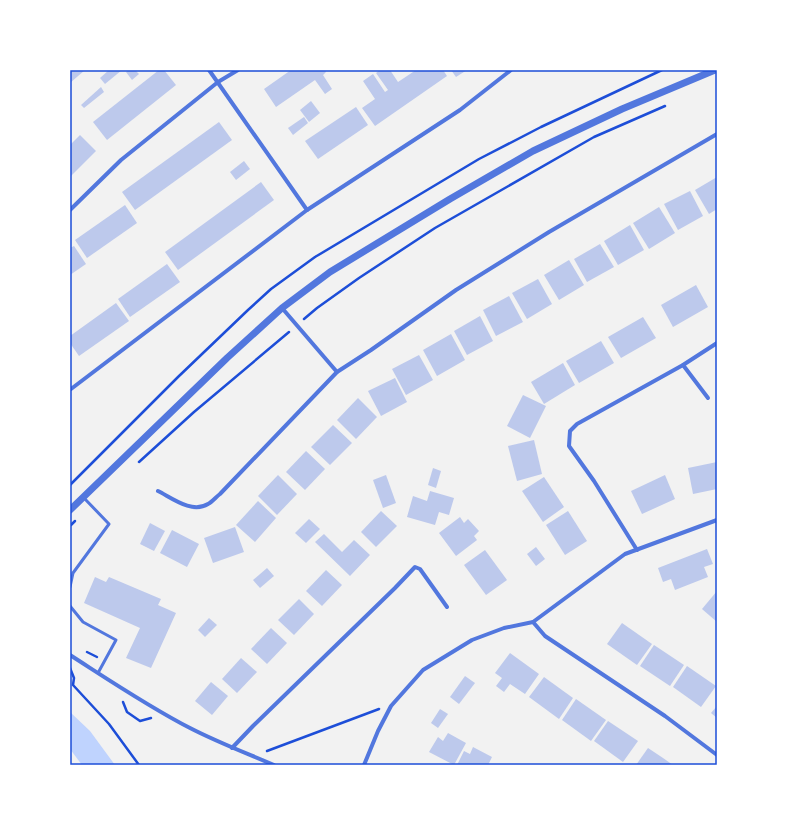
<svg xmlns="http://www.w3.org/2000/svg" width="787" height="835" font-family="'Nunito Sans',sans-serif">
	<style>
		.water { fill: #bfd3fe }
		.building { fill: #bdc9ec }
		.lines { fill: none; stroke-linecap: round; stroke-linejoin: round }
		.path { stroke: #1d4ed8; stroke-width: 2.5 }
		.service { stroke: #5277de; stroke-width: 3 }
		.minor { stroke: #5277de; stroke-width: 4 }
		.tertiary { stroke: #5277de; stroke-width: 7 }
		.neatline { fill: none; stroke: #1d4ed8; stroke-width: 1.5 }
	</style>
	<rect width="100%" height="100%" fill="#f2f2f2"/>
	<polygon class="water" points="70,712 90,731 115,765 82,765 70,749"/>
	<g class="building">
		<polygon points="70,70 85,70 70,83"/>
		<polygon points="109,70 122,70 105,84 100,78"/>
		<polygon points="129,70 135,70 139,74 132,80 126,72"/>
		<polygon points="159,70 164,70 176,85 107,140 93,122"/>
		<polygon points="291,70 325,70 326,72 323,75 332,89 325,94 315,80 276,107 264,89"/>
		<polygon points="380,70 390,70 398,82 416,70 443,70 447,76 375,126 362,108 375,99 363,81 373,74 385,92 388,90 376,73"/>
		<polygon points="451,70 467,70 456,77"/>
		<polygon points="101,87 104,92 84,108 81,105"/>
		<polygon points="311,101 320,113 309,122 300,110"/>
		<polygon points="356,107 368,125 318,159 305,141"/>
		<polygon points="304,117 308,123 293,135 288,128"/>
		<polygon points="219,122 232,140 135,210 122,192"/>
		<polygon points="80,135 96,151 70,177 70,145"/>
		<polygon points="244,161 250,169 236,180 230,172"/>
		<polygon points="717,177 717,209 709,214 695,190"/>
		<polygon points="261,182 274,200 178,270 165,252"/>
		<polygon points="690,191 703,216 678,230 664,204"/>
		<polygon points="125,205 137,223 87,258 75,240"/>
		<polygon points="659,207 675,233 649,249 633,223"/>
		<polygon points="630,225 644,250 618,265 604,241"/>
		<polygon points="600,244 614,267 587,282 574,259"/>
		<polygon points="74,246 86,264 70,275 70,248"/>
		<polygon points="569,260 584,285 559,300 544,275"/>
		<polygon points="167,264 180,282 130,317 118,299"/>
		<polygon points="538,279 552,304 527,319 512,293"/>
		<polygon points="696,285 708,307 673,327 661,305"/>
		<polygon points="509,296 523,322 496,336 483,310"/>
		<polygon points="116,303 129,321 79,356 70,343 70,336"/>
		<polygon points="480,316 493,341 467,355 454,331"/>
		<polygon points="643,317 656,338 621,358 608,337"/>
		<polygon points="451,334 465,360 437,376 423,350"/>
		<polygon points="601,341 614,363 579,383 566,361"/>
		<polygon points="419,355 433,380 406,395 392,369"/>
		<polygon points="563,363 575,385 544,404 531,382"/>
		<polygon points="395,378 407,402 381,416 368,391"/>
		<polygon points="523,395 546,406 530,438 507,426"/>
		<polygon points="358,398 377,417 356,439 337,420"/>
		<polygon points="333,425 352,443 330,465 311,447"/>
		<polygon points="534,440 542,474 517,481 508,446"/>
		<polygon points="306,451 325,469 305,490 286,472"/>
		<polygon points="717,462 717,489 693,494 688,468"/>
		<polygon points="433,468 441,471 436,488 428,485"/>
		<polygon points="278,475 297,494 277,515 258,496"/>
		<polygon points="386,475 396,503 383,508 373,480"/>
		<polygon points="665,475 675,499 642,514 631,491"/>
		<polygon points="544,477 564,507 543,522 522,491"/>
		<polygon points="430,491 454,498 449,515 439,512 435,525 407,517 413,496 427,501"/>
		<polygon points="258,501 276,518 255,542 236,525"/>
		<polygon points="381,511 397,526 376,547 361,532"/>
		<polygon points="568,511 587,541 565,555 546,525"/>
		<polygon points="460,517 464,523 468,519 479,531 474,536 477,540 456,556 439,533"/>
		<polygon points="309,519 320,529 306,543 295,533"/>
		<polygon points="150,523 165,531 154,551 140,544"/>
		<polygon points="235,527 244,552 213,563 204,538"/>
		<polygon points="172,530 199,544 187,567 160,553"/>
		<polygon points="324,534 342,552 354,540 370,555 350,576 315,542"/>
		<polygon points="536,547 545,559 536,566 527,554"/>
		<polygon points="707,549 713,564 704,567 708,577 675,590 671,579 663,582 658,568"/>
		<polygon points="485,550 507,580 486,595 464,565"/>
		<polygon points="267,568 274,576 260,588 253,580"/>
		<polygon points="326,570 342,585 322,606 306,591"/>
		<polygon points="95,577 106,582 109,577 161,599 158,605 176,613 151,668 126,658 140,628 84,603"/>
		<polygon points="717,591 717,622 702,609"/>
		<polygon points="299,599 314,614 294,635 278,620"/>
		<polygon points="209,618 217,625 205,637 198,630"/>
		<polygon points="622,623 652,644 637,665 607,644"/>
		<polygon points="271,628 287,643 267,664 251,649"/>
		<polygon points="654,645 684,665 670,686 640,666"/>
		<polygon points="510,653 539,674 525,694 510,684 504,692 496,686 502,678 495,673"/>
		<polygon points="241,658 257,672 237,693 222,679"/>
		<polygon points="687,666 716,686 701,707 673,687"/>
		<polygon points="465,676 475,683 459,704 450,697"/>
		<polygon points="544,677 573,698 559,719 529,697"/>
		<polygon points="211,682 228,696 212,715 195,701"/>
		<polygon points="576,699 606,720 591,741 562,720"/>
		<polygon points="717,706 717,718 711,713"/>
		<polygon points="440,709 448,714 438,728 431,723"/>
		<polygon points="608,721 638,741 623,762 594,741"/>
		<polygon points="448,733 466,743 454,765 429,752 438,737 443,741"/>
		<polygon points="473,747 492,757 488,765 457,765 464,751 470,754"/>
		<polygon points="648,748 663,758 673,765 636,765"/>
	</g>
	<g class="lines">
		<g class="path">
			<polyline points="304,319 317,308 359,278 435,228 594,137 665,106"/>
			<polyline points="139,462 194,412 289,332"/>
			<polyline points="70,485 178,377 248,310 271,289 315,257 479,159 541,127 662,70"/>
			<polyline points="70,524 71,525 75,521"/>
			<polyline points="87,652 97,657"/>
			<polyline points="70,668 74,678 73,685 109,724 139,765"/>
			<polyline points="123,702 127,712 140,721 151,718"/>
			<polyline points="267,751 379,709"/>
		</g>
		<g class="service">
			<polyline points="70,587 73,573 109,524 84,498"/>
			<polyline points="70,606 83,622 116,640 98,673"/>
		</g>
		<g class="minor">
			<polyline points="209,70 307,210"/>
			<polyline points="70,210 121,160 218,82 238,70"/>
			<polyline points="282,308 337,372"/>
			<polyline points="683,365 708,398"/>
			<polyline points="71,389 307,210 460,110 511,70"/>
			<path d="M 158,491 C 172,498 192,514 208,504 C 212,502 216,497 220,494 L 337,372 L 371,350 L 456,290 L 549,232 L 717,134"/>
			<polyline points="637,550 594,481 569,446 570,431 577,424 683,365 717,343"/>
			<polyline points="533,622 545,636 665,716 717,755"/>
			<path d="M 70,655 C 109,680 149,707 190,728 C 217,742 246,753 274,765"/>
			<polyline points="232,748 253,726 395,588 415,567 420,569 447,607"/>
			<polyline points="364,765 378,731 391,706 423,670 472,640 504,628 533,622 625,554 717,520"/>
		</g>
		<polyline class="tertiary" points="70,510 227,358 282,308 330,272 450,199 533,151 622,109 715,70"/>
	</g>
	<rect width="787" height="835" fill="none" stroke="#ffffff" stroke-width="142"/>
	<rect x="71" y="71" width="645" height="693" class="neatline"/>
</svg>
